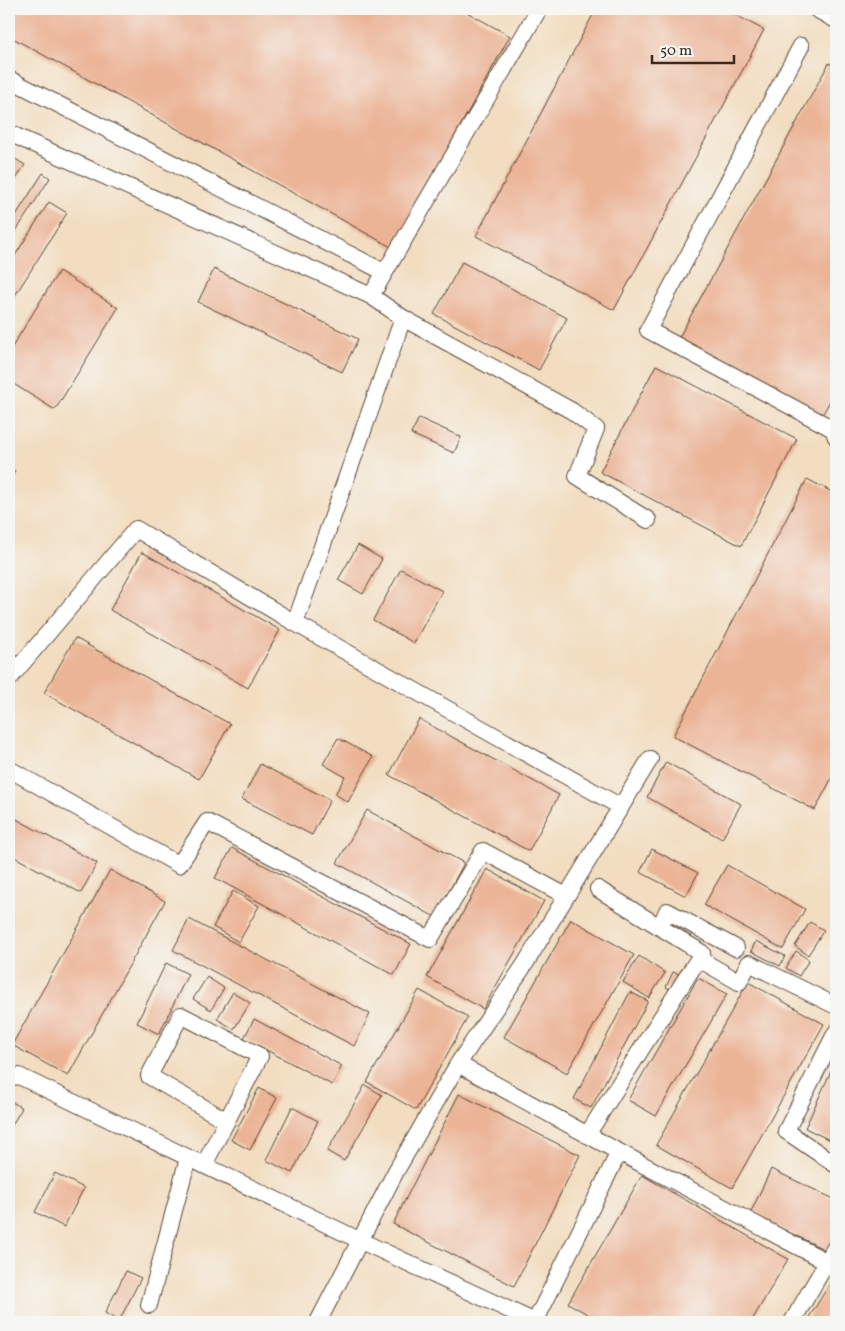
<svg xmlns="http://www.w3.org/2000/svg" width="845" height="1331" font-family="Vollkorn,serif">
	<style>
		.building { fill: #ebb496 }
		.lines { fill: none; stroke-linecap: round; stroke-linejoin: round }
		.minor-casing { stroke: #564536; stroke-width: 18 }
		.minor { stroke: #fff; stroke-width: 16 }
	</style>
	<rect width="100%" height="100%" fill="#f6f6f2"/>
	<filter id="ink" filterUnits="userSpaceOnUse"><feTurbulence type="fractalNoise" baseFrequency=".02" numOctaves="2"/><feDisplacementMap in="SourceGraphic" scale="10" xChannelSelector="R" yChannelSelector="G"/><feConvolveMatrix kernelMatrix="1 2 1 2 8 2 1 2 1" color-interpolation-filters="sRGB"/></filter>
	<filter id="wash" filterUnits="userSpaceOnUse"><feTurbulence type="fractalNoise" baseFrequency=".0096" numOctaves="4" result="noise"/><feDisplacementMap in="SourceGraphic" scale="20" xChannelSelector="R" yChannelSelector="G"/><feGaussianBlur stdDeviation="1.12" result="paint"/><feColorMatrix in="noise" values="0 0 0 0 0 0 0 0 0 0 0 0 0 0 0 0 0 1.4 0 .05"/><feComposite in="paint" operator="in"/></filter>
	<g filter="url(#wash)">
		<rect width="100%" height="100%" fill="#f2ddc0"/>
		<g id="blocks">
			<g class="building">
				<polygon points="9,9 461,9 510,36 393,248 9,36"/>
				<polygon points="596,9 724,9 764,30 614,310 476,236"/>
				<polygon points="829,63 836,67 836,390 820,419 677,341"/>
				<polygon points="9,155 25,165 9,190"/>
				<polygon points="43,173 50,178 9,242 9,226"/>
				<polygon points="49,202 67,213 9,305 9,265"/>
				<polygon points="462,262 567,318 539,370 434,314"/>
				<polygon points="214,269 358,339 342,372 198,302"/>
				<polygon points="59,271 118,308 55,410 9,381 9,352"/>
				<polygon points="656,365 797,439 741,546 600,472"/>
				<polygon points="419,418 461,437 454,453 411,434"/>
				<polygon points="9,467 15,471 9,483"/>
				<polygon points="807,479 836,494 836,770 815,810 673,736"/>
				<polygon points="358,545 382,559 363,594 338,580"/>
				<polygon points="142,552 280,630 248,688 110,610"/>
				<polygon points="401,569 442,591 414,643 373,620"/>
				<polygon points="75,638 230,724 199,779 44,693"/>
				<polygon points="419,719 559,795 529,851 389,775"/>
				<polygon points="338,738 373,757 348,802 335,794 345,777 323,764"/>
				<polygon points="666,762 741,804 722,839 647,797"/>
				<polygon points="260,764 330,800 312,835 242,799"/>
				<polygon points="367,810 464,863 435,917 337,863"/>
				<polygon points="9,815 97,863 81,893 9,854"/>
				<polygon points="232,848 411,944 394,975 215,878"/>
				<polygon points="652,849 698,873 686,896 640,872"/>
				<polygon points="727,865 805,909 783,949 704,905"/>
				<polygon points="487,869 544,901 483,1009 427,977"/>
				<polygon points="110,870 165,901 68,1076 12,1045"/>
				<polygon points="233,891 259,906 239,942 213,927"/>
				<polygon points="189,919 370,1014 354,1046 173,950"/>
				<polygon points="571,919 634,955 567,1073 504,1037"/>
				<polygon points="810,922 824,930 808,955 795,946"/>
				<polygon points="756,941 785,956 780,966 751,951"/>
				<polygon points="796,951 809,960 799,976 786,968"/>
				<polygon points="639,956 665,973 649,998 623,982"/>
				<polygon points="166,963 188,974 159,1034 137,1023"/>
				<polygon points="673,972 681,975 673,991 666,987"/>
				<polygon points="207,977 224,988 211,1010 193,999"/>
				<polygon points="698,978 727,994 656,1116 628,1100"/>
				<polygon points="748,982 824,1024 732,1188 656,1145"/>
				<polygon points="419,990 468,1017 416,1110 367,1082"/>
				<polygon points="233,992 250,1003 234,1029 217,1019"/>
				<polygon points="630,992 648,1001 591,1108 574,1099"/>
				<polygon points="254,1019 342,1066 332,1085 244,1038"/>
				<polygon points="836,1060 836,1143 805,1128"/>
				<polygon points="365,1085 382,1095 344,1161 327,1151"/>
				<polygon points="259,1088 277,1098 250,1150 231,1140"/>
				<polygon points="459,1094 580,1155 514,1286 393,1224"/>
				<polygon points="9,1100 22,1108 9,1130"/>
				<polygon points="292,1107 318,1121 292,1173 266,1160"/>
				<polygon points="771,1169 836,1200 836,1232 828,1251 750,1214"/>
				<polygon points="55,1173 84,1188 64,1227 35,1212"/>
				<polygon points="642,1175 788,1259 751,1322 601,1322 568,1303"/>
				<polygon points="126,1271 141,1278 119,1321 105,1313"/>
				<polygon points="836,1274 836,1322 806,1322"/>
			</g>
		</g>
	</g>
	<g filter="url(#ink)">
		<use href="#blocks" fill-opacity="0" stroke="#564536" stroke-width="1"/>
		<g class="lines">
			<g class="minor-casing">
				<g id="minor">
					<polyline points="816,9 836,20"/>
					<polyline points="801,46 648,330 833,429 836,437"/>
					<polyline points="9,79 384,272"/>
					<polyline points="9,133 371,296 403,318 572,411 596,429 577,476 648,520"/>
					<polyline points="371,296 539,9"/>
					<polyline points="403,318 295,623 621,807"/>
					<polyline points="9,679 136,529 295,623"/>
					<polyline points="9,769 179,865 207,822 430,939 483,851 566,896"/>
					<polyline points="660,927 667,911 736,948"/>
					<polyline points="699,959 739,982 749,963 836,1006"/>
					<polyline points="836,1032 786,1131 836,1165"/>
					<polyline points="458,1064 619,1152"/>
					<polyline points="9,1078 19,1076 361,1241 535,1322"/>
					<polyline points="587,1135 702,953 598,889"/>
					<polyline points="204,1165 260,1056 181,1015 149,1076 227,1121"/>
					<polyline points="827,1262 836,1246"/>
					<polyline points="149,1305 188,1158"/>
					<polyline points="318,1322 396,1171 458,1064 525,964 650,759"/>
					<polyline points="535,1322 619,1152 827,1262 792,1322"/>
				</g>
			</g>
			<use href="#minor" class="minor"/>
		</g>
	</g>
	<rect width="845" height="1331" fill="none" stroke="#f6f6f2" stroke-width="30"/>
	<path d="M652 55v8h82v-8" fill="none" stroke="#3b2a1e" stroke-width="2.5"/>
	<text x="660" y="55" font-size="15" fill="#3b2a1e" stroke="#f6f6f2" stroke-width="4" paint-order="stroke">50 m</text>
</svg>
